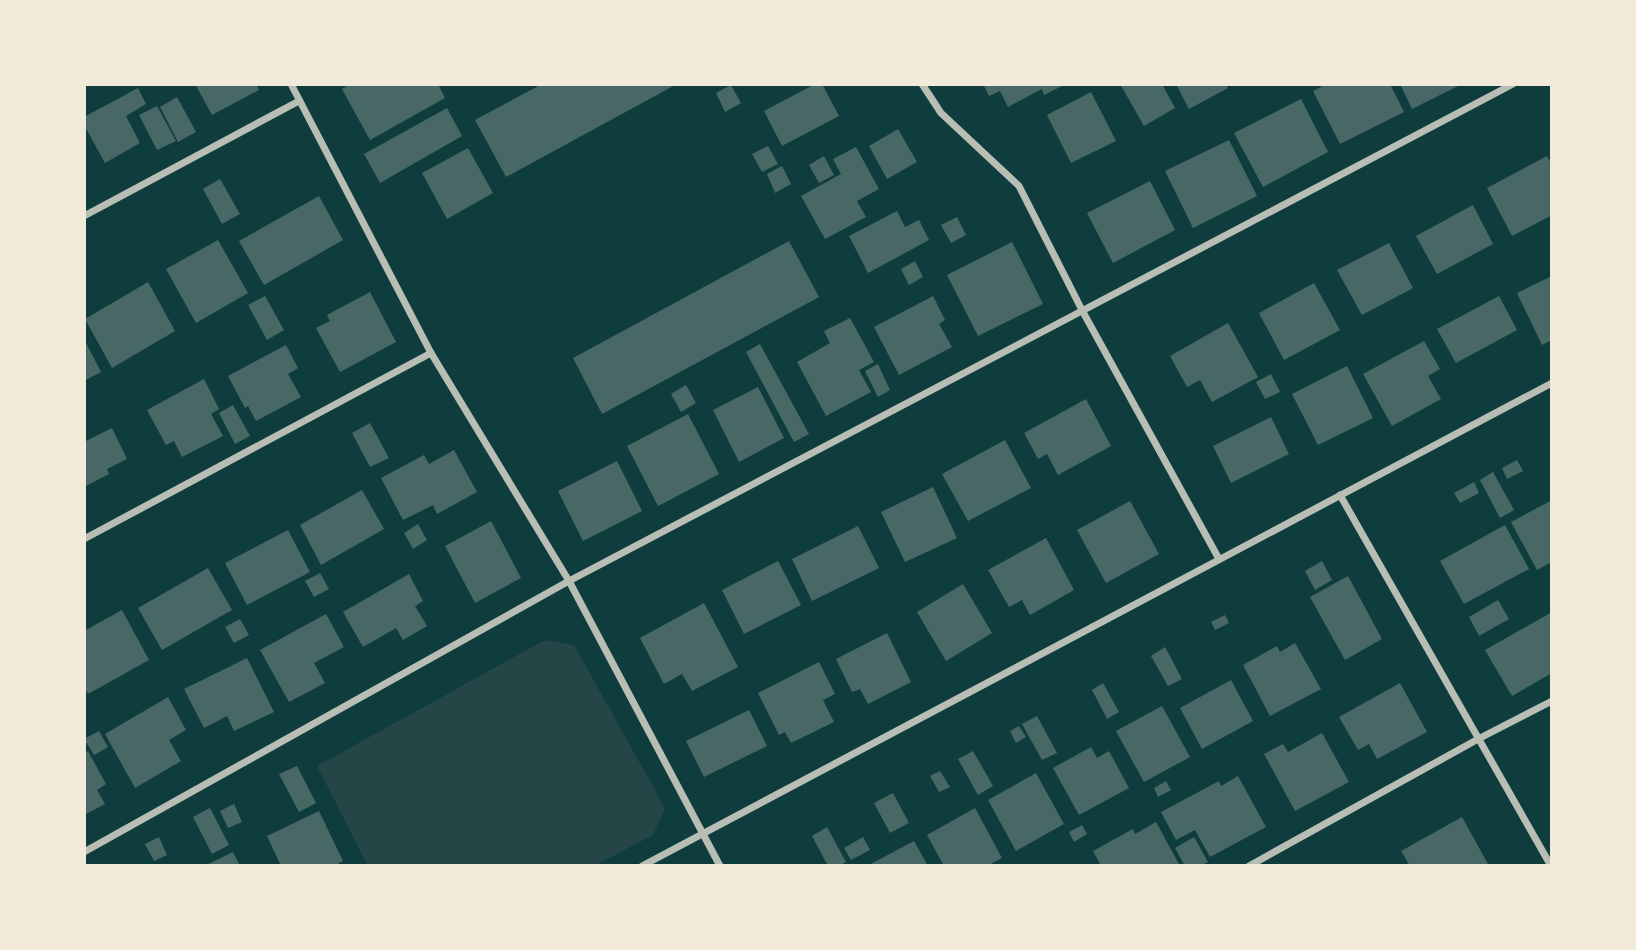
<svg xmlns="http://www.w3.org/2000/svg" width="1636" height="950" font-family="'Crimson Pro',serif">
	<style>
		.green { fill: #244646 }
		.building { fill: #486865 }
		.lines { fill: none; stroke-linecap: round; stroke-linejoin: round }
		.minor { stroke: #b8beb3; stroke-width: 7 }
	</style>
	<rect width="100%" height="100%" fill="#0f3d3e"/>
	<polygon class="green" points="545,640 574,645 665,808 653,835 594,866 368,866 317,766"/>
	<g class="building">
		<polygon points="195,84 256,84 259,90 212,115"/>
		<polygon points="350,84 438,84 445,98 370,140 342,89"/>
		<polygon points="542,84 677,84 506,177 475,120"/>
		<polygon points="815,84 822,84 839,116 782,146 764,111"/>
		<polygon points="983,84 1066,84 1044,95 1042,89 1008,107 1000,91 989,96"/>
		<polygon points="1120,84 1162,84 1175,108 1144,126"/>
		<polygon points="1176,84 1226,84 1228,88 1189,109"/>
		<polygon points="1327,84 1390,84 1404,112 1340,144 1313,91"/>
		<polygon points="1400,84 1462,84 1412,109"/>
		<polygon points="731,85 741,103 725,112 716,93"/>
		<polygon points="138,88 146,104 126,116 140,143 105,163 84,125 84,117"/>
		<polygon points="1091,92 1116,141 1071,163 1047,115"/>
		<polygon points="177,97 196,132 178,142 160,107"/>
		<polygon points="1301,99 1328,152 1263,187 1234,133"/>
		<polygon points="157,106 176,141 157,150 139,115"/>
		<polygon points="447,108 462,136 380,183 364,154"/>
		<polygon points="898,129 917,162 887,179 869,146"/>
		<polygon points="1229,140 1257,196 1193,228 1165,171"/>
		<polygon points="768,146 778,164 762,172 752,154"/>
		<polygon points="856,147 879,189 857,201 866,217 825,239 801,196 841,174 833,159"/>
		<polygon points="468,148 493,193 447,219 422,173"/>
		<polygon points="824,156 834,175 819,183 809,165"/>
		<polygon points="1547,156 1552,165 1552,215 1512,236 1487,188"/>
		<polygon points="782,166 791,184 775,193 767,174"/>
		<polygon points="220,179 240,214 222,224 203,189"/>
		<polygon points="1150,181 1175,230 1113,263 1087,213"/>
		<polygon points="319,196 343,240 264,285 239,241"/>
		<polygon points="1473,205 1493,244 1437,274 1416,236"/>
		<polygon points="897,211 905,227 919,220 929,240 868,273 849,236"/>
		<polygon points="957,217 966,235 951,243 941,225"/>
		<polygon points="218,240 248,293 196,323 166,269"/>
		<polygon points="789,241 819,297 602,414 573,358"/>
		<polygon points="1012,242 1043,304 978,336 947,275"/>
		<polygon points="1389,243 1413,288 1362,315 1337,270"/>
		<polygon points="915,261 923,277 909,285 901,269"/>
		<polygon points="1552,276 1552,340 1542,345 1517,293"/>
		<polygon points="148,282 175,331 112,368 85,319"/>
		<polygon points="1314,283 1340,330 1284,360 1259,313"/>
		<polygon points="370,292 396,342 340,372 316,328 330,321 327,315"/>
		<polygon points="265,296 284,330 267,340 248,305"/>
		<polygon points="933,296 945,320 939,324 952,347 899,375 874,327"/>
		<polygon points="1499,296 1517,330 1456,363 1437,329"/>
		<polygon points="850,318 874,362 859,370 871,392 826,416 797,362 830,343 824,331"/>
		<polygon points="1228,323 1258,377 1212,402 1200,380 1187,387 1170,356"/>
		<polygon points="84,339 101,372 84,381"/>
		<polygon points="1424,341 1440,369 1428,376 1441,399 1392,426 1363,374"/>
		<polygon points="760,344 809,434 794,442 746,352"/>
		<polygon points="286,345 298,368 288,374 301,397 256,421 248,406 245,408 228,376"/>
		<polygon points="878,364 890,390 878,397 865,371"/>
		<polygon points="1347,366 1373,418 1318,445 1292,394"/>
		<polygon points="1271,374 1280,392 1265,399 1256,382"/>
		<polygon points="204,379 219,409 211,414 223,436 182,457 174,441 166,445 147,410"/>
		<polygon points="686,385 696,403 681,412 671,394"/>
		<polygon points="758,387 784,438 739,462 713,410"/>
		<polygon points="1086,399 1111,446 1058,475 1047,454 1038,459 1024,433"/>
		<polygon points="233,405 250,436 235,444 219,413"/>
		<polygon points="688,414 719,474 658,506 627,446"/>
		<polygon points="1271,417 1289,454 1231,483 1213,446"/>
		<polygon points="370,423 389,458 370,467 352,433"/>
		<polygon points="112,428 127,459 107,469 109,474 84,487 84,442"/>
		<polygon points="1005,440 1031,488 968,521 942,474"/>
		<polygon points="454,450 477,492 437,514 433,505 403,520 381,478 424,455 429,464"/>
		<polygon points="1517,460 1523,471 1507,479 1502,468"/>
		<polygon points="617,461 642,511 583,541 558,491"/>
		<polygon points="1493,472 1514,510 1500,518 1480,480"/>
		<polygon points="1474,482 1479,493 1460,503 1454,493"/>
		<polygon points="933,487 957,538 905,562 881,512"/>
		<polygon points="362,490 384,529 321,565 300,525"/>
		<polygon points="1552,500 1552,562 1537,570 1511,522"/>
		<polygon points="1130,501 1159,554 1106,583 1077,530"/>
		<polygon points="491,521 521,578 475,603 445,546"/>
		<polygon points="418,524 427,540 413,549 404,533"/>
		<polygon points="1505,525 1529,569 1464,604 1440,561"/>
		<polygon points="858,526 879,568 812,601 792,559"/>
		<polygon points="288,530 310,572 247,605 225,563"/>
		<polygon points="1046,538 1074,590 1030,615 1022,600 1009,607 988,570"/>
		<polygon points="778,561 801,605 744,634 722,590"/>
		<polygon points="1322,561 1332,580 1315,590 1305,571"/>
		<polygon points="208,568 232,610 162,650 138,608"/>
		<polygon points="320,573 329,589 314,597 305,581"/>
		<polygon points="409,574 423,601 415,606 427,626 403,640 396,628 363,647 343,612"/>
		<polygon points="1348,576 1382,639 1345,660 1310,597"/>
		<polygon points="963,584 992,633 946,661 917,612"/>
		<polygon points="1498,600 1509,619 1479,636 1469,617"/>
		<polygon points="704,603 738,667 692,691 682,674 664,684 640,638"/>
		<polygon points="122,610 149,660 88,694 84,687 84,631"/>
		<polygon points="1552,612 1552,673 1512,696 1485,650"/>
		<polygon points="326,614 344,647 314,663 325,683 289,702 260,650"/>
		<polygon points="1225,615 1229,623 1215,630 1211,622"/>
		<polygon points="240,619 249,635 234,643 225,627"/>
		<polygon points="887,633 911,682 868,704 860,689 852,692 836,659"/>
		<polygon points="1295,643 1321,689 1270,716 1243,665 1277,646 1280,652"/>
		<polygon points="1165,647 1182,679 1168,686 1151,656"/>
		<polygon points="247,658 274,712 234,731 227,716 204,728 184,689"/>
		<polygon points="819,662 835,694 823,700 834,722 791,743 785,732 779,735 758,693"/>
		<polygon points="1231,680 1253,721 1202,749 1180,708"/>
		<polygon points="1103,683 1119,712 1107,719 1092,690"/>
		<polygon points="1400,683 1427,732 1377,759 1369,744 1358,750 1339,717"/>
		<polygon points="168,697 186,730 169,740 181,761 135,788 105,734"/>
		<polygon points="1162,706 1190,757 1144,782 1116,731"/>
		<polygon points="749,710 767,746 704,777 686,741"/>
		<polygon points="1037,716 1057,753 1042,760 1022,724"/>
		<polygon points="1019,726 1026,737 1016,743 1010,731"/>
		<polygon points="99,731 108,747 94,755 84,739"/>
		<polygon points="1322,733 1349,782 1295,811 1264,754 1283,744 1288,752"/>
		<polygon points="1091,747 1097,758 1109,751 1129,788 1079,815 1053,768"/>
		<polygon points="88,751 106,784 97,790 105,804 84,815 84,753"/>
		<polygon points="973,751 993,786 978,795 958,759"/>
		<polygon points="297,766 316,803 299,812 279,774"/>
		<polygon points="940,771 950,787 939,792 930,776"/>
		<polygon points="1036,773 1064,824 1016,851 988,800"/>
		<polygon points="1238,776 1266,827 1210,857 1195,830 1176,840 1161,812 1219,781 1221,786"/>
		<polygon points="1166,781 1171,790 1158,797 1154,788"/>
		<polygon points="893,793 909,823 890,833 874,803"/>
		<polygon points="234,804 242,822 228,828 220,811"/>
		<polygon points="210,808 229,845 212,854 193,817"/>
		<polygon points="975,808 1002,858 987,866 944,866 927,835"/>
		<polygon points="319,811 343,861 334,866 281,866 267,836"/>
		<polygon points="1462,817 1488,864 1484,866 1410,866 1401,851"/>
		<polygon points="1156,822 1180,866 1101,866 1093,851 1133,829 1135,834"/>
		<polygon points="1082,825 1087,834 1074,842 1069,832"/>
		<polygon points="827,827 846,862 839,866 828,866 812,836"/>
		<polygon points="159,837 167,855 154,861 145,844"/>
		<polygon points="863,837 870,850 851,860 844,848"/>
		<polygon points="1194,837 1208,862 1200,866 1185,866 1175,848"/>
		<polygon points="914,841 928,866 867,866"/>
		<polygon points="233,852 240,866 204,866"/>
	</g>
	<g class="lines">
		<g class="minor">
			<polyline points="291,84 431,353 569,581 720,866"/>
			<polyline points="922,84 941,113 1019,186 1083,312 1219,559"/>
			<polyline points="84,216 299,101"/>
			<polyline points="1340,495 1551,866"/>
			<polyline points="84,539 431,353"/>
			<polyline points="84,852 569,581 1513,84"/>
			<polyline points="642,866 1552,383"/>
			<polyline points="1249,866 1480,738 1552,701"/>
		</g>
	</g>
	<rect width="1636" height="950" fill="none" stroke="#f1e9da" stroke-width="172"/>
</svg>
